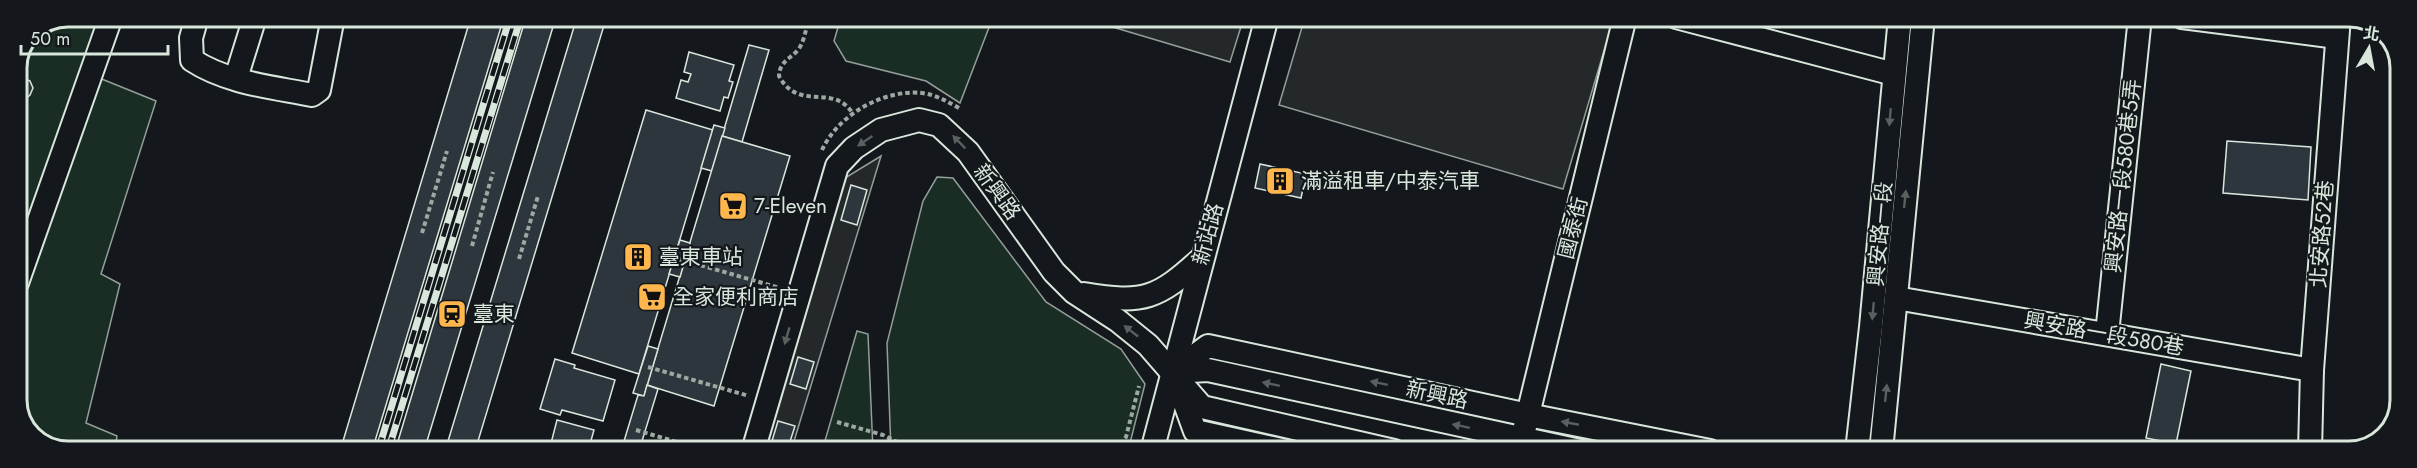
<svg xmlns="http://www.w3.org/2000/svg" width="2417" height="468" font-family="Jost,'Noto Sans TC',sans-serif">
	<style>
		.green { fill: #1a2d24; stroke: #939e99; stroke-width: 1.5 }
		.parking { fill: #24282b; stroke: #939e99; stroke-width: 1.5 }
		.building { fill: #2c363c; stroke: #d8e6dc; stroke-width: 1.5 }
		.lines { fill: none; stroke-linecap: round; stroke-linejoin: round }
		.minor-casing { stroke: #d8e6dc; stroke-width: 26 }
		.path { stroke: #9da8a2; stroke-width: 4; stroke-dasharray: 4.5 3; stroke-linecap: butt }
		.minor { stroke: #14181c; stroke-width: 22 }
		.rail-casing { stroke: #d8e6dc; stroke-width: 7 }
		.rail { stroke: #14181c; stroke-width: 4.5; stroke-dasharray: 14; stroke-linecap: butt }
		.oneway { fill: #59605f }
		.labels { text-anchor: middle; stroke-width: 4.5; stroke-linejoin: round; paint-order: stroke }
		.street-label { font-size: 21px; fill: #d8e6dc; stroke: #14181c }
		.poi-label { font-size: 21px; fill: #d8e6dc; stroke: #14181c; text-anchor: start }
		.rim { fill: none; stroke: #d8e6dc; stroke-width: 3 }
	</style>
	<rect width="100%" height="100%" fill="#14181c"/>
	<g class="green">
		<polygon points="68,17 102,17 82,71 156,101 101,274 120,284 86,423 117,436 115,451 59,451 30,434 17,406 17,68 32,31"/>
		<polygon points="841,17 993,17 960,103 926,81 846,61 834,41"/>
		<polygon points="937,177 953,178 1046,302 1121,349 1145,384 1128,451 891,451 887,343 923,201"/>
		<polygon points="857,331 868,334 873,451 822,451"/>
	</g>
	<g class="parking">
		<polygon points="1079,17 1244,17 1230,62"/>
		<polygon points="1305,17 1614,17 1563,189 1279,105"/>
		<polygon points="881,156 791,451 758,451 840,181"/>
	</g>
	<g class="building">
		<polygon points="471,17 504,17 372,451 340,451"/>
		<polygon points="526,17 556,17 424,451 395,451"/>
		<polygon points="577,17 588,17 605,22 475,451 445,451"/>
		<polygon points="749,45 769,50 742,142 722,136"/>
		<polygon points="689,52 734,65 729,81 733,82 728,98 724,97 720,111 676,98 681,80 688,82 691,74 684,72"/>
		<polygon points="20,76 30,81 33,88 30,95 24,100 17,100 17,77"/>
		<polygon points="646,110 713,130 639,374 572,353"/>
		<polygon points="714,125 725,128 712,171 701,168"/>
		<polygon points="722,136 790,156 714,406 647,385"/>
		<polygon points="2227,141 2311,147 2308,200 2223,193"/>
		<polygon points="1260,164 1306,174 1301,198 1255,188"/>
		<polygon points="851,185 867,190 857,225 841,220"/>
		<polygon points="680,240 690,243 680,277 669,274"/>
		<polygon points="648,346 658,349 644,396 633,393"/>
		<polygon points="798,357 814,362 806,389 790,384"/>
		<polygon points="555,359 575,365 574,368 615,380 603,421 562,410 560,415 540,409"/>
		<polygon points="2161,364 2191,371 2176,444 2146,438"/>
		<polygon points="647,385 658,389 639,451 621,451 638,395 644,396"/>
		<polygon points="557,420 594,430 588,451 549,451"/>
		<polygon points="778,421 795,426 787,451 769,451"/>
	</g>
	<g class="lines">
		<g class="minor-casing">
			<g id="minor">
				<path d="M 197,17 L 191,38 L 192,60 C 227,83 272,87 312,95 L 319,90 L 333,17"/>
				<polyline points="1676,17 1894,74"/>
				<polyline points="2182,17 2337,37"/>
				<polyline points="236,78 255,17"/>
				<polyline points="17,283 111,17"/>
				<path d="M 1084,294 C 1144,304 1157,299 1201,259"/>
				<polyline points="1896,298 2312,370"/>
				<polyline points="2107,334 2140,17"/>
				<polyline points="1173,372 1208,346 1528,415 1710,451"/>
				<polyline points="1173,372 1208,370 1580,451"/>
				<polyline points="1180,390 1195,431 1286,451"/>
				<polyline points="1522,439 1625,17"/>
				<polyline points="753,451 837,166 854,148 881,130 919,120 939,125 968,152 1054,272 1074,292 1117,320 1148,345 1202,407 1394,451"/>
				<polyline points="1152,451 1267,17"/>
				<polyline points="1857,451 1871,327 1900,17"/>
				<polyline points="1881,451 1923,17"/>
				<polyline points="2310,451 2312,370 2339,17"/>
			</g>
		</g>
		<g class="path">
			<path d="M 808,23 C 805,32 804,42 798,50 C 789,60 780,61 779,76 C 799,113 834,82 853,114"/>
			<path d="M 822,150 C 838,115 883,89 922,93 C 937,95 948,102 961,109"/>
			<polyline points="422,233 447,151"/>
			<polyline points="472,246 493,172"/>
			<polyline points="519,259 538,196"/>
			<polyline points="679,259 780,288"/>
			<polyline points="648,367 749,396"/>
			<polyline points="837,422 883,435 915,451"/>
			<polyline points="636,430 707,451"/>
			<polyline points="1117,451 1126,437 1139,386"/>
		</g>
		<use href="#minor" class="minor"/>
		<g class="rail-casing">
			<g id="rail">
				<polyline points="378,451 510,17"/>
				<polyline points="388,451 521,17"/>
			</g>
		</g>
		<use href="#rail" class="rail"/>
	</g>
	<defs><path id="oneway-solid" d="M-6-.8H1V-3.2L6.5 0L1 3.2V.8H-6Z" transform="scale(1.5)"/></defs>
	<g class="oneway">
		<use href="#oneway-solid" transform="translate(1890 117) rotate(95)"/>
		<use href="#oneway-solid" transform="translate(865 141) rotate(146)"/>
		<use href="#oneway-solid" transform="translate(959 142) rotate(-135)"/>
		<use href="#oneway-solid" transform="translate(1905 199) rotate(-84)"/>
		<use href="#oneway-solid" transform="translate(1873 311) rotate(95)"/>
		<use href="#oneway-solid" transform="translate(1131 331) rotate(-142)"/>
		<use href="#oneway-solid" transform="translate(787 336) rotate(106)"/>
		<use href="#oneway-solid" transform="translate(1379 383) rotate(-168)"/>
		<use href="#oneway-solid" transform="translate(1271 384) rotate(-168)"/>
		<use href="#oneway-solid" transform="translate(1886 393) rotate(-84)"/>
		<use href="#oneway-solid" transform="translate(1570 423) rotate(-169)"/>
		<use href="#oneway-solid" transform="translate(1461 426) rotate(-168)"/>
	</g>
	<defs>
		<g id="building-square" transform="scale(1.5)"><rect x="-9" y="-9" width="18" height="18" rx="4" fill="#ffb74d" stroke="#14181c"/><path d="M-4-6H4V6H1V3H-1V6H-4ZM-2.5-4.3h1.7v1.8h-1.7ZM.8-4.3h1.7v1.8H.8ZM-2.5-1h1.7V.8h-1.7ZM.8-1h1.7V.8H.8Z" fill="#111"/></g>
		<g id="supermarket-square" transform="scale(1.5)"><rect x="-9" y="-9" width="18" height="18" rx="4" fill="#ffb74d" stroke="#14181c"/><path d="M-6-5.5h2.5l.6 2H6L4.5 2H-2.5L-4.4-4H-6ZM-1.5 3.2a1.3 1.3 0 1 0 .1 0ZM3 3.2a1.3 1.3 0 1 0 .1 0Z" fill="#111"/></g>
		<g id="station-square" transform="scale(1.5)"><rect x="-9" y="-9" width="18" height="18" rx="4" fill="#ffb74d" stroke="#14181c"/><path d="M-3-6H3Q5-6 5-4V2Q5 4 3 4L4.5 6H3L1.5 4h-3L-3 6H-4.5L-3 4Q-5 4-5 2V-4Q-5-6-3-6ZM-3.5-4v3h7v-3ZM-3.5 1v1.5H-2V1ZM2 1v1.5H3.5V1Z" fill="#111"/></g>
	</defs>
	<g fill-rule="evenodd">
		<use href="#building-square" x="1280" y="181"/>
		<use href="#supermarket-square" x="733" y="206"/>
		<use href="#building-square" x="638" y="257"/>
		<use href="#supermarket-square" x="652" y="297"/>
		<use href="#station-square" x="452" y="314"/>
	</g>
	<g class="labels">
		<g class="street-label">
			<text transform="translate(2123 176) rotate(-84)" y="7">興安路一段580巷5弄</text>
			<text transform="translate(997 192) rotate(54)" y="7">新興路</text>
			<text transform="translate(1573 228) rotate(-76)" y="7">國泰街</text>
			<text transform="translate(1208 234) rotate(-75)" y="7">新站路</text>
			<text transform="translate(1880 234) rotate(-85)" y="7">興安路一段</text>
			<text transform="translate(2322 234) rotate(-86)" y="7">北安路52巷</text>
			<text transform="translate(2104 334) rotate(10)" y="7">興安路一段580巷</text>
			<text transform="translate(1437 395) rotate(12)" y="7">新興路</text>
		</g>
		<g class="poi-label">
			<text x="1301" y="188">滿溢租車/中泰汽車</text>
			<text x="754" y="213">7-Eleven</text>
			<text x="659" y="264">臺東車站</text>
			<text x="673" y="304">全家便利商店</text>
			<text x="473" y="321">臺東</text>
		</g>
	</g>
	<path d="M0 0H2417V468H0ZM68 27H2349A41 41 0 0 1 2390 68V400A41 41 0 0 1 2349 441H68A41 41 0 0 1 27 400V68A41 41 0 0 1 68 27Z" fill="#14181c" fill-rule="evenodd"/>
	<path class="rim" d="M68 27H2349A41 41 0 0 1 2390 68V400A41 41 0 0 1 2349 441H68A41 41 0 0 1 27 400V68A41 41 0 0 1 68 27Z"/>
	<g transform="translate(2369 48) rotate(10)" stroke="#14181c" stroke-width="4.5" paint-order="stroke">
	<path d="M0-4.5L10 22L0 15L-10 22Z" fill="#d8e6dc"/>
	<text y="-9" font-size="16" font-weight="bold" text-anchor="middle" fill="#d8e6dc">北</text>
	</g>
	<path d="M21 45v9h147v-9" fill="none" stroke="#d8e6dc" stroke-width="3"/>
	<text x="30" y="45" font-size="18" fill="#d8e6dc" stroke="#14181c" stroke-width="4.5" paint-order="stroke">50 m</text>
</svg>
